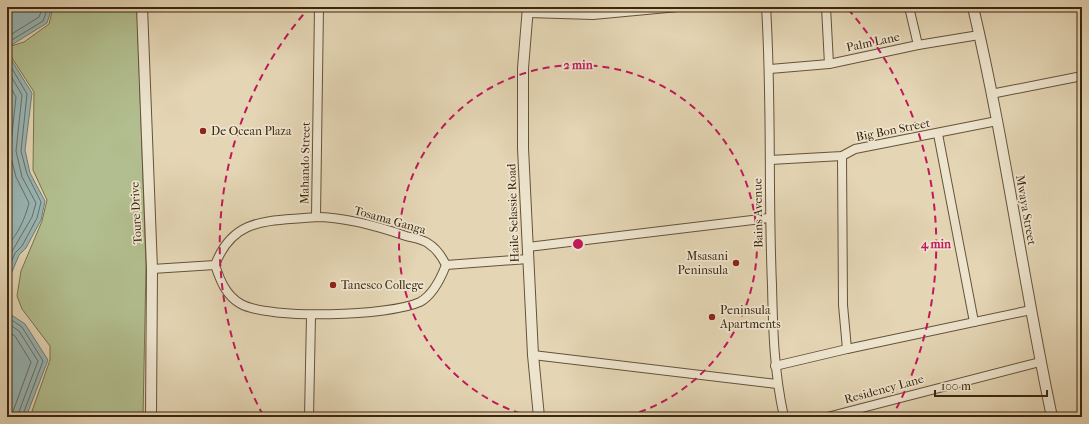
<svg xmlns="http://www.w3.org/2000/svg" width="1089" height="424" font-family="'IM FELL French Canon',serif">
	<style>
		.green { fill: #b2be8f; stroke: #78724e }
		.water { fill: #98b6b6; stroke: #747c73 }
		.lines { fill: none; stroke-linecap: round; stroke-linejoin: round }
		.shore { stroke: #6a6e62; stroke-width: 1 }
		.minor-casing { stroke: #675238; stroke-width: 10 }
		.tertiary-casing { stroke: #675238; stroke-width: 12 }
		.minor { stroke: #ede4ce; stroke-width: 8 }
		.tertiary { stroke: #ede4ce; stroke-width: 10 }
		.ring { fill: none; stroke: #c2185b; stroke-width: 2; stroke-dasharray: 7 5 }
		.poi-dot { fill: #8f2418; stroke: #ede4ce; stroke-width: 1.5 }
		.labels { text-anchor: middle; stroke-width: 3.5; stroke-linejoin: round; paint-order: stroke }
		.street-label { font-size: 12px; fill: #3d260e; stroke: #ede4ce }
		.poi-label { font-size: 12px; fill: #3d260e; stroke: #ede4ce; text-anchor: start }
		.centre { fill: #c2185b; stroke: #ede4ce; stroke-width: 2 }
		.ring-label { font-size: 12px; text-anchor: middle; font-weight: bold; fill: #c2185b; stroke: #ede4ce; stroke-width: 3.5; stroke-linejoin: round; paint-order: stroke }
	</style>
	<rect width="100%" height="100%" fill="#e4d5b4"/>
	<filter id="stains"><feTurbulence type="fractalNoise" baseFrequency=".005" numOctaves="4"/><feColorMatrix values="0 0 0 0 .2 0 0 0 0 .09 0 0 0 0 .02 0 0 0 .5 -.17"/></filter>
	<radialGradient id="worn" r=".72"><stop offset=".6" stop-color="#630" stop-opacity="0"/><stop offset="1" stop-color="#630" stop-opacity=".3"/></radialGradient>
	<polygon class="green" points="53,7 137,7 146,266 143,417 30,417 50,360 50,346 22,309 17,296 21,271 42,221 47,200 33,170 34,92 10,55 11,46 24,42 49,24"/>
	<g class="water">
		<polygon points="7,7 52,7 47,23 10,46 7,52"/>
		<polygon points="7,53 32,93 25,150 30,173 45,201 41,220 26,248 19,255 7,284"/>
		<polygon points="7,312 25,324 48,360 26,417 7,417"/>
	</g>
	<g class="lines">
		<g class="shore">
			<polyline points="7,37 39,17 43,7"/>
			<polyline points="7,43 43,21 48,7"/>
			<polyline points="7,60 27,94 21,151 27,174 41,202 37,218 22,246 15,253 7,273"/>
			<polyline points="7,69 22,95 16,151 22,177 36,203 32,217 7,260"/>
			<path d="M 7,81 L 16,97 L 10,153 L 16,177 L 29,203 C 25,219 18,234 7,246"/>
			<polyline points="7,317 22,327 43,361 22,417"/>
			<polyline points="7,323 19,331 38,361 17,417"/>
			<polyline points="7,331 15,336 31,362 11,417"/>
		</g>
		<g class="minor-casing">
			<g id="minor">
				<polyline points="696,7 731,7"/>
				<path d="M 766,7 C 772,100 768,192 772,285 C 773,331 774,372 784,417"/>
				<polyline points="826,7 829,64"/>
				<polyline points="909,7 918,45"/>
				<polyline points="528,13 593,15 678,7"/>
				<polyline points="770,69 829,64 918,45 979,35"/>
				<polyline points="991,94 1082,76"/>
				<polyline points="938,134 974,322"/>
				<polyline points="842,156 843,305 847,349"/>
				<polyline points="770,160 842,156 855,149 997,121"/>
				<path d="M 316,217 C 346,217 377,226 406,236 C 413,238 423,239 429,244 C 437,249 442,257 446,265 C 441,278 433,295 420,302 C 390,316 270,320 241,304 C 226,296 220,280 215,265 C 234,215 271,222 316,217 Z"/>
				<polyline points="316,217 319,7"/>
				<polyline points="528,247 769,218"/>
				<polyline points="446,265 528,259"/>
				<polyline points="152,269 215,265"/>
				<polyline points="533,355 777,384"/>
				<polyline points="775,366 847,349 1031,310"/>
				<polyline points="309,417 311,316"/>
				<polyline points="827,417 1040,362"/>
			</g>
		</g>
		<g class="tertiary-casing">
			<g id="tertiary">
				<polyline points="142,7 152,269 151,417"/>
				<polyline points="528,7 523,68 523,148 533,355 539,417"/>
				<path d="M 973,7 C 1005,142 1023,281 1052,417"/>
			</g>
		</g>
		<use href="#minor" class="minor"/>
		<use href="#tertiary" class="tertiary"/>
	</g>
	<g class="ring">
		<path d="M532 417A179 179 0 1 1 624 417"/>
		<path d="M263 415A358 358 0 0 1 308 9M848 9A358 358 0 0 1 893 415"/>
	</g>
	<g class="poi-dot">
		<circle cx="203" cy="131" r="4"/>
		<circle cx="736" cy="263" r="4"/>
		<circle cx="333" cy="285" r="4"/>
		<circle cx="712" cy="317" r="4"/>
	</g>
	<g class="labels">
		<g class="street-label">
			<text transform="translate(873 42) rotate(-12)" y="4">Palm Lane</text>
			<text transform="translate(893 130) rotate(-11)" y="4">Big Bon Street</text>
			<text transform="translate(305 163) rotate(-89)" y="4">Mahando Street</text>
			<text transform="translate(1026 210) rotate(80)" y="4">Mwaya Street</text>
			<text transform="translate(136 213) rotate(-93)" y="4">Toure Drive</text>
			<text transform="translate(513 213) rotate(-92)" y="4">Haile Selassie Road</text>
			<text transform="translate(758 213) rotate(-91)" y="4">Bains Avenue</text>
			<text transform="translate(390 220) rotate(16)" y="4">Tosama Ganga</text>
			<text transform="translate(884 389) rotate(-15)" y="4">Residency Lane</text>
		</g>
		<g class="poi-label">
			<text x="211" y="135">De Ocean Plaza</text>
			<text x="728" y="260" text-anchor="end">Msasani<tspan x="728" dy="14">Peninsula</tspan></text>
			<text x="341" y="289">Tanesco College</text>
			<text x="720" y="314">Peninsula<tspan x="720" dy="14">Apartments</tspan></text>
		</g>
	</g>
	<circle cx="578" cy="244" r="6" class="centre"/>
	<g class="ring-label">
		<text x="578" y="69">2 min</text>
		<text x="936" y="248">4 min</text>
	</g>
	<rect width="1089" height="424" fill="none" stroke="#e4d5b4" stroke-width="24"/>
	<rect x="8" y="8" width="1073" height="408" fill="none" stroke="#3d260e" stroke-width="2"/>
	<rect x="12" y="12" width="1065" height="400" fill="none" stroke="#3d260e"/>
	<path d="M935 390v6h112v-6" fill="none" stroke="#3d260e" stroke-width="2"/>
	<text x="941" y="390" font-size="12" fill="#3d260e" stroke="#ede4ce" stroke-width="3" paint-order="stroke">100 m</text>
	<rect width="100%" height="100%" filter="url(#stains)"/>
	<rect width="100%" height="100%" fill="url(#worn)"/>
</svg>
